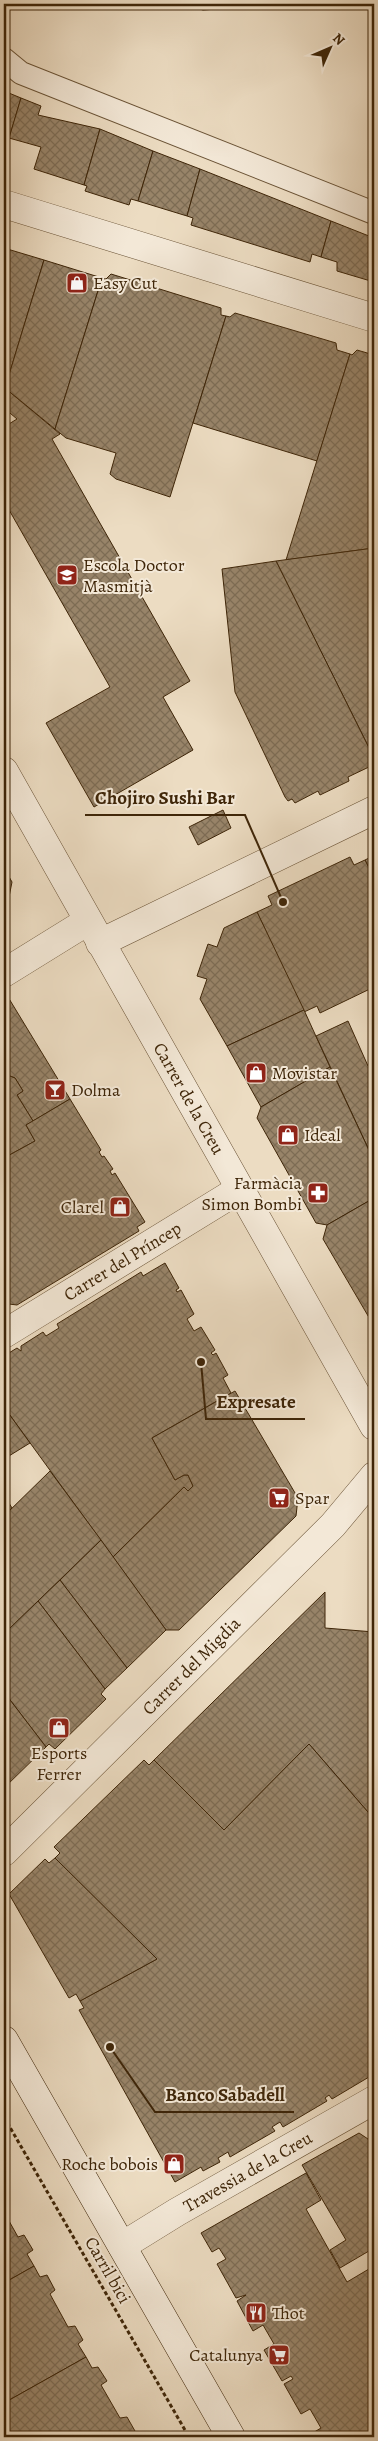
<svg xmlns="http://www.w3.org/2000/svg" width="378" height="2441" font-family="Alegreya,serif">
	<style>
		.building { fill: url(#building-cross-hatch); stroke: #3e2508 }
		.lines { fill: none; stroke-linecap: round; stroke-linejoin: round }
		.lane-casing { stroke: #6a5336; stroke-width: 24 }
		.street-casing { stroke: #6a5336; stroke-width: 29 }
		.secondary-casing { stroke: #3e2508; stroke-width: 29 }
		.path { stroke: #3e2508; stroke-width: 3; stroke-dasharray: 4 2.5; stroke-linecap: butt }
		.lane { stroke: #f3e8d7; stroke-width: 22 }
		.street { stroke: #f3e8d7; stroke-width: 28 }
		.secondary { stroke: #f3e8d7; stroke-width: 28 }
		.labels { text-anchor: middle; stroke-width: 4; stroke-linejoin: round; paint-order: stroke }
		.poi-label { font-size: 18px; fill: #3e2508; stroke: #f3e8d7; text-anchor: start }
		.street-label { font-size: 18px; fill: #3e2508; stroke: #f3e8d7 }
		.leader { fill: none; stroke: #3e2508; stroke-width: 2 }
		.callout-dot { fill: #3e2508; stroke: #f3e8d7; stroke-width: 2 }
		.callout-label { font-size: 19px; text-anchor: middle; font-weight: bold; fill: #3e2508; stroke: #f3e8d7; stroke-width: 4; stroke-linejoin: round; paint-order: stroke }
	</style>
	<defs>
		<pattern id="building-cross-hatch" width="8" height="8" patternUnits="userSpaceOnUse" patternTransform="scale(1.25)"><rect width="8" height="8" fill="#988469"/><path d="M0 0l8 8M0 8l8-8" fill="none" stroke="#7d6c54"/></pattern>
	</defs>
	<rect width="100%" height="100%" fill="#ecdcc2"/>
	<filter id="stains"><feTurbulence type="fractalNoise" baseFrequency=".004" numOctaves="4"/><feColorMatrix values="0 0 0 0 .2 0 0 0 0 .09 0 0 0 0 .02 0 0 0 .5 -.17"/></filter>
	<radialGradient id="worn" r=".72"><stop offset=".6" stop-color="#630" stop-opacity="0"/><stop offset="1" stop-color="#630" stop-opacity=".3"/></radialGradient>
	<g class="building">
		<polygon points="182,4 229,4 217,9 203,10"/>
		<polygon points="4,91 21,98 4,156"/>
		<polygon points="21,98 41,106 38,115 100,129 84,185 34,169 41,147 9,138"/>
		<polygon points="100,129 153,151 138,201 131,199 129,205 85,191 87,186 84,185"/>
		<polygon points="153,151 200,169 187,216 138,201"/>
		<polygon points="200,169 331,221 321,257 312,254 310,262 191,225 193,218 187,216"/>
		<polygon points="331,221 374,238 374,282 337,271 337,262 321,257"/>
		<polygon points="4,248 44,260 5,388 60,434 52,439 190,681 163,697 193,750 94,807 46,723 110,687 4,501 4,427 17,419 4,408"/>
		<polygon points="44,260 102,278 55,429 5,388"/>
		<polygon points="111,274 221,308 221,315 226,316 170,497 116,479 110,474 116,453 66,438 55,429 102,278 106,279"/>
		<polygon points="235,313 336,343 337,350 350,354 317,461 193,423 226,316 230,317"/>
		<polygon points="357,350 374,355 374,548 286,560 350,354 352,355"/>
		<polygon points="374,548 374,758 276,561"/>
		<polygon points="276,561 374,758 369,762 371,766 348,777 349,781 320,795 318,791 295,803 292,799 288,801 285,797 235,692 222,569"/>
		<polygon points="223,810 231,828 198,845 189,827"/>
		<polygon points="374,848 374,878 365,860 373,856"/>
		<polygon points="350,857 354,865 365,860 374,878 374,987 320,1013 317,1006 304,1012 257,912 272,905 268,896"/>
		<polygon points="4,868 12,882 4,922"/>
		<polygon points="257,912 304,1010 227,1046 200,999 207,979 197,976 208,944 217,947 224,928"/>
		<polygon points="8,997 70,1099 33,1121 17,1095 23,1091 15,1078 7,1075 4,1076 4,999"/>
		<polygon points="304,1010 330,1067 261,1107 227,1046"/>
		<polygon points="348,1021 368,1066 374,1063 374,1161 316,1036"/>
		<polygon points="330,1067 374,1161 374,1198 327,1225 316,1223 257,1118 261,1107"/>
		<polygon points="7,1075 15,1078 23,1091 17,1095 33,1121 26,1125 35,1141 4,1158 4,1076"/>
		<polygon points="70,1099 101,1150 99,1152 102,1157 104,1156 113,1169 110,1171 112,1175 115,1173 145,1222 137,1227 139,1231 17,1305 9,1304 4,1295 4,1158 35,1141 26,1125"/>
		<polygon points="374,1198 374,1326 323,1239 327,1225"/>
		<polygon points="165,1263 179,1288 176,1290 177,1292 181,1290 194,1314 187,1319 194,1331 201,1327 215,1350 211,1353 213,1355 216,1353 228,1375 223,1378 231,1393 152,1438 175,1480 184,1475 188,1475 193,1486 188,1491 184,1487 113,1557 4,1407 4,1356 17,1348 21,1351 21,1346 43,1332 46,1336 59,1328 57,1324 141,1272 143,1276"/>
		<polygon points="4,1295 9,1304 4,1307"/>
		<polygon points="235,1391 298,1498 296,1516 179,1630 166,1630 113,1557 184,1487 188,1491 193,1486 188,1475 184,1475 175,1480 152,1438"/>
		<polygon points="4,1407 30,1443 4,1459"/>
		<polygon points="50,1471 101,1540 4,1634 4,1516"/>
		<polygon points="4,1495 12,1508 4,1516"/>
		<polygon points="101,1540 166,1630 127,1668 60,1580"/>
		<polygon points="60,1580 127,1668 105,1689 38,1601"/>
		<polygon points="325,1592 325,1628 374,1632 374,1819 309,1744 224,1830 154,1760"/>
		<polygon points="38,1601 105,1689 101,1694 106,1699 55,1749 49,1744 46,1747 4,1692 4,1634"/>
		<polygon points="4,1692 46,1747 4,1788"/>
		<polygon points="309,1744 374,1819 374,2074 332,2099 329,2095 325,2098 327,2101 283,2127 280,2122 272,2127 275,2131 230,2157 228,2152 218,2158 220,2162 203,2171 201,2167 175,2182 79,2010 84,2008 80,2001 157,1959 55,1858 60,1853 54,1847 144,1760 149,1765 154,1760 224,1830"/>
		<polygon points="55,1858 157,1959 80,2001 76,1994 69,1998 9,1894 45,1859 49,1863"/>
		<polygon points="359,2133 368,2139 374,2148 374,2248 340,2268 330,2250 346,2240 302,2165"/>
		<polygon points="374,2135 374,2148 368,2139"/>
		<polygon points="306,2173 321,2200 306,2209 347,2282 374,2266 374,2437 313,2437 311,2434 321,2428 310,2409 301,2414 284,2384 293,2379 291,2376 282,2381 264,2350 274,2344 263,2325 253,2331 237,2301 246,2295 236,2298 217,2264 226,2259 219,2248 212,2252 201,2233"/>
		<polygon points="4,2212 18,2237 24,2235 33,2250 27,2254 34,2266 4,2283"/>
		<polygon points="34,2266 40,2277 47,2275 55,2290 50,2294 68,2327 75,2326 83,2340 78,2344 86,2357 4,2403 4,2283"/>
		<polygon points="86,2357 92,2368 98,2367 107,2381 101,2385 120,2418 127,2417 135,2431 130,2436 131,2437 4,2437 4,2403"/>
	</g>
	<g class="lines">
		<g class="lane-casing">
			<polyline id="lane" points="4,59 21,73 374,213"/>
		</g>
		<g class="street-casing">
			<g id="street">
				<polyline points="4,204 374,318"/>
				<path id="s1" d="M 4,771 L 374,1426"/>
				<polyline points="100,943 374,810"/>
				<polyline points="4,973 88,921"/>
				<path id="s2" d="M 4,1334 L 240,1189"/>
				<path id="s3" d="M 4,1852 L 333,1525 L 374,1476"/>
				<path id="s4" d="M 122,2246 L 177,2212 L 374,2100"/>
			</g>
		</g>
		<g class="secondary-casing">
			<polyline id="secondary" points="4,2040 231,2437"/>
		</g>
		<g class="path">
			<polyline points="4,730 8,738"/>
			<polyline points="285,1184 291,1180"/>
			<polyline points="4,2117 189,2437"/>
		</g>
		<use href="#lane" class="lane"/>
		<use href="#street" class="street"/>
		<use href="#secondary" class="secondary"/>
	</g>
	<defs>
		<g id="shop-square" transform="scale(1.125)"><rect x="-9" y="-9" width="18" height="18" rx="4" fill="#8f2418" stroke="#f3e8d7"/><path d="M-5-2.5h2.3a2.7 3.5 0 0 1 5.4 0H5L5.5 6h-11ZM-1.5-2.5h3a1.5 2.3 0 0 0-3 0Z" fill="#fff"/></g>
		<g id="school-square" transform="scale(1.125)"><rect x="-9" y="-9" width="18" height="18" rx="4" fill="#8f2418" stroke="#f3e8d7"/><path d="M0-5L7-2L0 1L-7-2ZM-4 1L0 2.5L4 1V4Q0 6-4 4Z" fill="#fff"/></g>
		<g id="bar-square" transform="scale(1.125)"><rect x="-9" y="-9" width="18" height="18" rx="4" fill="#8f2418" stroke="#f3e8d7"/><path d="M-6-5H6L.8 .8V4.5H3.5V6h-7V4.5H-.8V.8Z" fill="#fff"/></g>
		<g id="pharmacy-square" transform="scale(1.125)"><rect x="-9" y="-9" width="18" height="18" rx="4" fill="#8f2418" stroke="#f3e8d7"/><path d="M-2-6h4v4h4v4h-4v4h-4v-4h-4v-4h4Z" fill="#fff"/></g>
		<g id="supermarket-square" transform="scale(1.125)"><rect x="-9" y="-9" width="18" height="18" rx="4" fill="#8f2418" stroke="#f3e8d7"/><path d="M-6-5.5h2.5l.6 2H6L4.5 2H-2.5L-4.4-4H-6ZM-1.5 3.2a1.3 1.3 0 1 0 .1 0ZM3 3.2a1.3 1.3 0 1 0 .1 0Z" fill="#fff"/></g>
		<g id="restaurant-square" transform="scale(1.125)"><rect x="-9" y="-9" width="18" height="18" rx="4" fill="#8f2418" stroke="#f3e8d7"/><path d="M-5-6h1v4h1v-4h1v4h1v-4h1v5L-1.5 .5V6h-2V.5L-5-1ZM5-6V6H3V1.5H1.5Q1.5-4 5-6Z" fill="#fff"/></g>
	</defs>
	<g fill-rule="evenodd">
		<use href="#shop-square" x="77" y="283"/>
		<use href="#school-square" x="67" y="575"/>
		<use href="#shop-square" x="256" y="1073"/>
		<use href="#bar-square" x="55" y="1090"/>
		<use href="#shop-square" x="288" y="1135"/>
		<use href="#pharmacy-square" x="318" y="1193"/>
		<use href="#shop-square" x="120" y="1207"/>
		<use href="#supermarket-square" x="279" y="1498"/>
		<use href="#shop-square" x="59" y="1728"/>
		<use href="#shop-square" x="174" y="2164"/>
		<use href="#restaurant-square" x="256" y="2313"/>
		<use href="#supermarket-square" x="279" y="2355"/>
	</g>
	<g class="labels">
		<g class="poi-label">
			<text x="93" y="289">Easy Cut</text>
			<text x="83" y="571">Escola Doctor<tspan x="83" dy="21">Masmitjà</tspan></text>
			<text x="272" y="1079">Movistar</text>
			<text x="71" y="1096">Dolma</text>
			<text x="304" y="1141">Ideal</text>
			<text x="302" y="1189" text-anchor="end">Farmàcia<tspan x="302" dy="21">Simon Bombi</tspan></text>
			<text x="104" y="1213" text-anchor="end">Clarel</text>
			<text x="295" y="1504">Spar</text>
			<text x="59" y="1759" text-anchor="middle">Esports<tspan x="59" dy="21">Ferrer</tspan></text>
			<text x="158" y="2170" text-anchor="end">Roche bobois</text>
			<text x="272" y="2319">Thot</text>
			<text x="263" y="2361" text-anchor="end">Catalunya</text>
		</g>
		<g class="street-label">
			<text dy="6" stroke="none"><textPath href="#s1" startOffset="376">Carrer de la Creu</textPath></text>
			<text dy="6" stroke="none"><textPath href="#s2" startOffset="139">Carrer del Príncep</textPath></text>
			<text dy="6" stroke="none"><textPath href="#s3" startOffset="264">Carrer del Migdia</textPath></text>
			<text dy="6" stroke="none"><textPath href="#s4" startOffset="146">Travessia de la Creu</textPath></text>
			<text transform="translate(108 2270) rotate(60)" y="6">Carril bici</text>
		</g>
	</g>
	<path class="leader" d="M283 902L245 815H85M201 1362L206 1419H305M110 2047L155 2112H294"/>
	<g class="callout-dot">
		<circle cx="283" cy="902" r="5"/>
		<circle cx="201" cy="1362" r="5"/>
		<circle cx="110" cy="2047" r="5"/>
	</g>
	<g class="callout-label">
		<text x="165" y="804">Chojiro Sushi Bar</text>
		<text x="256" y="1408">Expresate</text>
		<text x="225" y="2101">Banco Sabadell</text>
	</g>
	<rect width="378" height="2441" fill="none" stroke="#ecdcc2" stroke-width="20"/>
	<rect x="5" y="5" width="368" height="2431" fill="none" stroke="#3e2508" stroke-width="2.5"/>
	<rect x="10" y="10" width="358" height="2421" fill="none" stroke="#3e2508"/>
	<g transform="translate(330 48) rotate(45)" stroke="#f3e8d7" stroke-width="4" paint-order="stroke">
	<path d="M0-4L9 19L0 12L-9 19Z" fill="#3e2508"/>
	<text y="-8" font-size="14" font-weight="bold" text-anchor="middle" fill="#3e2508">N</text>
	</g>
	<rect width="100%" height="100%" filter="url(#stains)"/>
	<rect width="100%" height="100%" fill="url(#worn)"/>
</svg>
